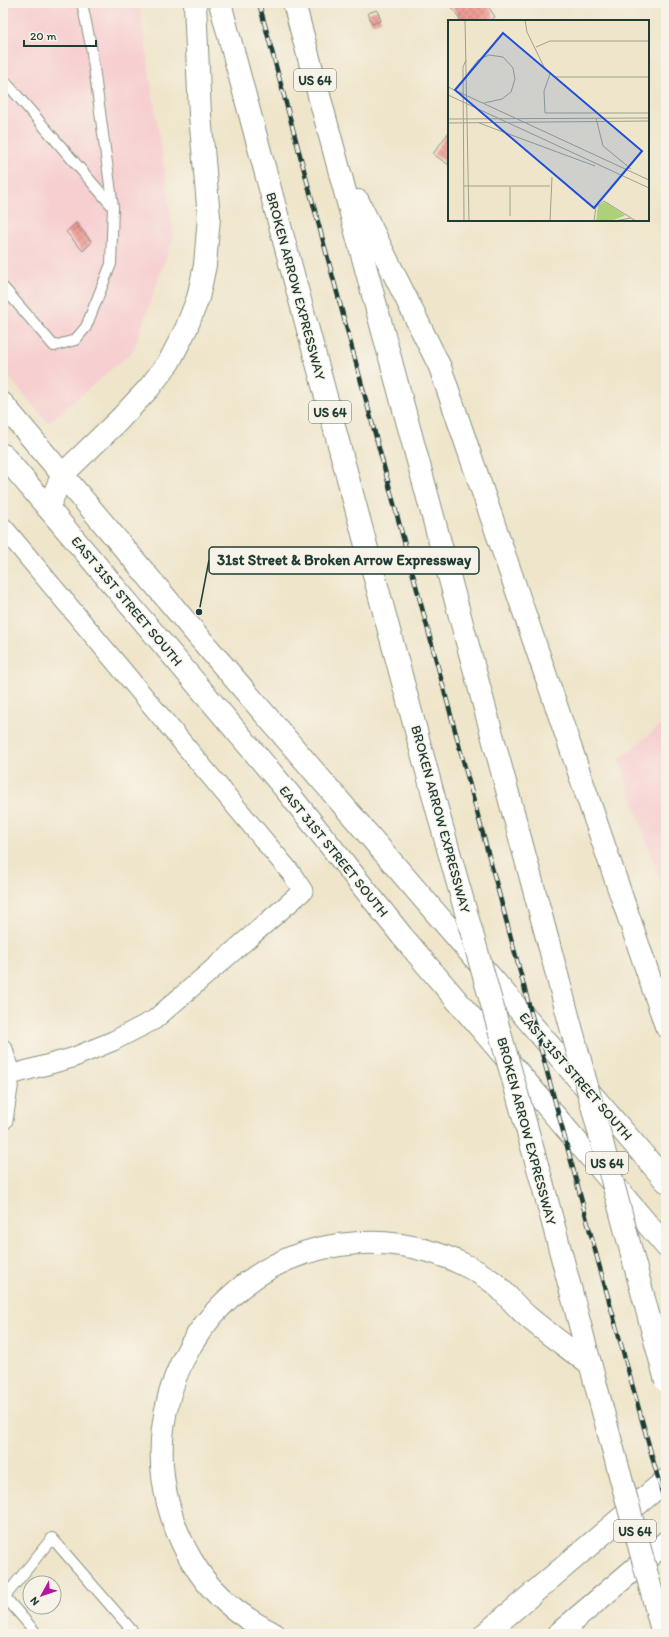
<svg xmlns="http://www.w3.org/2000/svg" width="669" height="1637" font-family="Itim,sans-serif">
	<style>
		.built { fill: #f7cfd1 }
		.building { fill: url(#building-cross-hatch) }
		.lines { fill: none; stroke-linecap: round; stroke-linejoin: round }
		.lane-casing { stroke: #87917f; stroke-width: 12 }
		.street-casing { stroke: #87917f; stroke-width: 21 }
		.secondary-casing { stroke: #87917f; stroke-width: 24 }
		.primary-casing { stroke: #87917f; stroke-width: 24 }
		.highway-casing { stroke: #87917f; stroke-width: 24 }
		.lane { stroke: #fff; stroke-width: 10 }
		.street { stroke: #fff; stroke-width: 19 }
		.secondary { stroke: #fff; stroke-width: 22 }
		.primary { stroke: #fff; stroke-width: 22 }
		.highway { stroke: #fff; stroke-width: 22 }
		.rail-casing { stroke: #1f3d34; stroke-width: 4.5 }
		.rail { stroke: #f7f3e8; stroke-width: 3; stroke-dasharray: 9; stroke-linecap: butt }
		.highway-bridge-casing { stroke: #87917f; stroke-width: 24; stroke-linecap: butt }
		.highway-bridge { stroke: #fff; stroke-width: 22 }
		.labels { text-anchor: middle; stroke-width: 3; stroke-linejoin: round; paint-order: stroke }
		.shield { fill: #f7f3e8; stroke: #60746a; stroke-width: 1 }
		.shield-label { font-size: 13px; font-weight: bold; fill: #1f3d34 }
		.street-label { font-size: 14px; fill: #1f3d34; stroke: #f7f3e8 }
		.inset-road { fill: none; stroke: #9ca28e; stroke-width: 1 }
		.view { fill: #1d4ed8; fill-opacity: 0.15; stroke: #1d4ed8; stroke-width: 2 }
		.inset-edge { fill: none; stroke: #1f3d34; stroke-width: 2 }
		.leader { fill: none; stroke: #1f3d34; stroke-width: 1.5 }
		.callout-dot { fill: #1f3d34; stroke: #f7f3e8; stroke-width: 1.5 }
		.callout { fill: #f7f3e8; stroke: #1f3d34; stroke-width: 1.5 }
		.callout-label { font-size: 15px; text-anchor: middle; font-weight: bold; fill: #1f3d34 }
	</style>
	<defs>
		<pattern id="building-cross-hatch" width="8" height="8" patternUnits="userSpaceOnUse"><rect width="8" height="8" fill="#ee9991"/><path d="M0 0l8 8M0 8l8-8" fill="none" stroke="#c07e77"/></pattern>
	</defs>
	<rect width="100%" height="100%" fill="#f7f3e8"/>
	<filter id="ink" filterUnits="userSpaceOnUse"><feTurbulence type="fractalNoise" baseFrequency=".025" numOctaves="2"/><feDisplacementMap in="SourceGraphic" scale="8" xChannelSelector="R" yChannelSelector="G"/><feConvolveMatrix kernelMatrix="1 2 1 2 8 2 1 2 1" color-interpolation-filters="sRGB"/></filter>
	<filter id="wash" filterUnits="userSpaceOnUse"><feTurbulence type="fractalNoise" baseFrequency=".012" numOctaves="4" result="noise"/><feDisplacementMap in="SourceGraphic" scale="16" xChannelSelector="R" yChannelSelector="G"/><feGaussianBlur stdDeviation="0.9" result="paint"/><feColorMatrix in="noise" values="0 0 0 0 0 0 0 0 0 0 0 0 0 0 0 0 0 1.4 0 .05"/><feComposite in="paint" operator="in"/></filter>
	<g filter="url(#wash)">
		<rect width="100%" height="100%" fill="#efe5ca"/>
		<g class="built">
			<polygon points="3,3 139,3 174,235 133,351 48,423 3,370"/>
			<polygon points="666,721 666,899 619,759"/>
		</g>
		<g id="blocks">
			<g class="building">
				<polygon points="449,3 486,3 495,17 489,21 461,21"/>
				<polygon points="377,10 381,21 372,24 368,13"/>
				<polygon points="449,132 449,165 433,154"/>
				<polygon points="76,223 92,242 83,251 66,232"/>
			</g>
		</g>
	</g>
	<g filter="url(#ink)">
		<use href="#blocks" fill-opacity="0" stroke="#87917f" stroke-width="1"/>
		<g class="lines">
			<g class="lane-casing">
				<g id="lane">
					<polyline points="3,79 113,207"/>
					<polyline points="3,287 54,346 75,340 86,327 111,264 113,207 91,46 82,3"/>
					<polyline points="5,1597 37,1634"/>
					<polyline points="3,1599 52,1538 135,1634"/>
				</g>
			</g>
			<g class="street-casing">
				<g id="street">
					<polyline points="3,527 291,873 303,891 154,1020 113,1041 72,1058 10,1075"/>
					<polyline points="3,1049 10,1075 3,1120"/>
				</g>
			</g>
			<g class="secondary-casing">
				<g id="secondary">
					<polyline points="3,404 203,642 666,1181"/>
					<polyline points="3,455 48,508"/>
					<polyline points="558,1634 666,1542"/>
				</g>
			</g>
			<g class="primary-casing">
				<g id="primary">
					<polyline points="48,508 286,790 402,936 666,1246"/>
					<polyline points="485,1634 666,1480"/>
				</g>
			</g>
			<g class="highway-casing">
				<g id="highway">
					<polyline points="220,3 440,820"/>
					<polyline points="294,3 549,945"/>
					<polyline points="358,201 440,367 666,1026"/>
					<polyline points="48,508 63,474 119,420 149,388 169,362 186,329 198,298 205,265 209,217 200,115 195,3"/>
					<polyline points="545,1193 607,1427"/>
					<path d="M 274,1634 C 245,1619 217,1599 199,1572 C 140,1486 152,1371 227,1300 C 258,1270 296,1251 339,1245 C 368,1241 399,1242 428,1251 C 450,1257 476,1269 494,1283 C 506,1293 516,1307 528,1317 C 548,1334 570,1349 590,1365"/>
				</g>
			</g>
			<use href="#lane" class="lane"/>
			<use href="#street" class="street"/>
			<use href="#secondary" class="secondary"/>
			<use href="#primary" class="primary"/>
			<use href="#highway" class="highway"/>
			<g class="rail-casing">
				<polyline id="rail" points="259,3 598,1261 666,1507"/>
			</g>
			<use href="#rail" class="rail"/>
			<g class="highway-bridge-casing">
				<g id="highway-bridge">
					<polyline points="440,820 545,1193"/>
					<polyline points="549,945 666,1381"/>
					<polyline points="607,1427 663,1634"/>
				</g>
			</g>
			<use href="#highway-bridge" class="highway-bridge"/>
		</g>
	</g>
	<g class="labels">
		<g class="shield">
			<rect x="294" y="69" width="42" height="22" rx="3"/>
			<rect x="309" y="401" width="42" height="22" rx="3"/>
			<rect x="586" y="1152" width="42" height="22" rx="3"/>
			<rect x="614" y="1520" width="42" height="22" rx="3"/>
		</g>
		<g class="shield-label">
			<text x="315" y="85">US 64</text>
			<text x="330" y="417">US 64</text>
			<text x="607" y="1168">US 64</text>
			<text x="635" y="1536">US 64</text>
		</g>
		<g class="street-label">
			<text transform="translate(296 286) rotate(75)" y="5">BROKEN ARROW EXPRESSWAY</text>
			<text transform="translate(127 601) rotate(50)" y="5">EAST 31ST STREET SOUTH</text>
			<text transform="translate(441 819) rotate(75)" y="5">BROKEN ARROW EXPRESSWAY</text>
			<text transform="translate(334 851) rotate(51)" y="5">EAST 31ST STREET SOUTH</text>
			<text transform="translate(576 1076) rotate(49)" y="5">EAST 31ST STREET SOUTH</text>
			<text transform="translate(527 1131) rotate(75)" y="5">BROKEN ARROW EXPRESSWAY</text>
		</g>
	</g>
	<g transform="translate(448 20)">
		<rect width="201" height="201" fill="#efe5ca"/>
		<path d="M 157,182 L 177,195 L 176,196 L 163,201 L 148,201 L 150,186 Z" fill="#add17a"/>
		<path class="inset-road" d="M 17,0 L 21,201M 77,0 L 79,12 L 97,49 L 107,57 L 201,57M 88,27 L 102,21 L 201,21M 20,53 L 30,40 L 41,35 L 55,37 L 65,48 L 67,59 L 63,72 L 54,79 L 36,83M 102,54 L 96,71 L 97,93 L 201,93M 0,67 L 201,160M 0,75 L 201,168M 148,98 L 155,126 L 183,149M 0,99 L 201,98M 0,103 L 201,101M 31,103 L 147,146M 16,166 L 102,166M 62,167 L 62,196M 16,201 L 15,47 L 18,40M 102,201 L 104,157M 146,201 L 148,187 L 156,181 L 188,201M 166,201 L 183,198"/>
		<path class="view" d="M 55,13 L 194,131 L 146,188 L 7,70 Z"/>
		<rect width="201" height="201" class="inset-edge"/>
	</g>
	<path class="leader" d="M199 612L209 560"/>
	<circle class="callout-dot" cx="199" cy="612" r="4"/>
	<rect class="callout" x="209" y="547" width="270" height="27" rx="4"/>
	<g class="callout-label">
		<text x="344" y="565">31st Street &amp; Broken Arrow Expressway</text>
	</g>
	<rect width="669" height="1637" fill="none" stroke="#f7f3e8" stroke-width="16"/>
	<g transform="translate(42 1595) rotate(230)"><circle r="19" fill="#f7f3e8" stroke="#a1aaa0"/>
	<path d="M0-3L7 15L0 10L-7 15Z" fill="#b5179e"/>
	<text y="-6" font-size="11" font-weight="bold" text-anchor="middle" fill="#1f3d34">N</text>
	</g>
	<path d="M24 40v6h72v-6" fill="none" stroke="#1f3d34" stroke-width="2"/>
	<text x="30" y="40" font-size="12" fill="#1f3d34" stroke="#f7f3e8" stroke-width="3" paint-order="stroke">20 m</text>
</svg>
